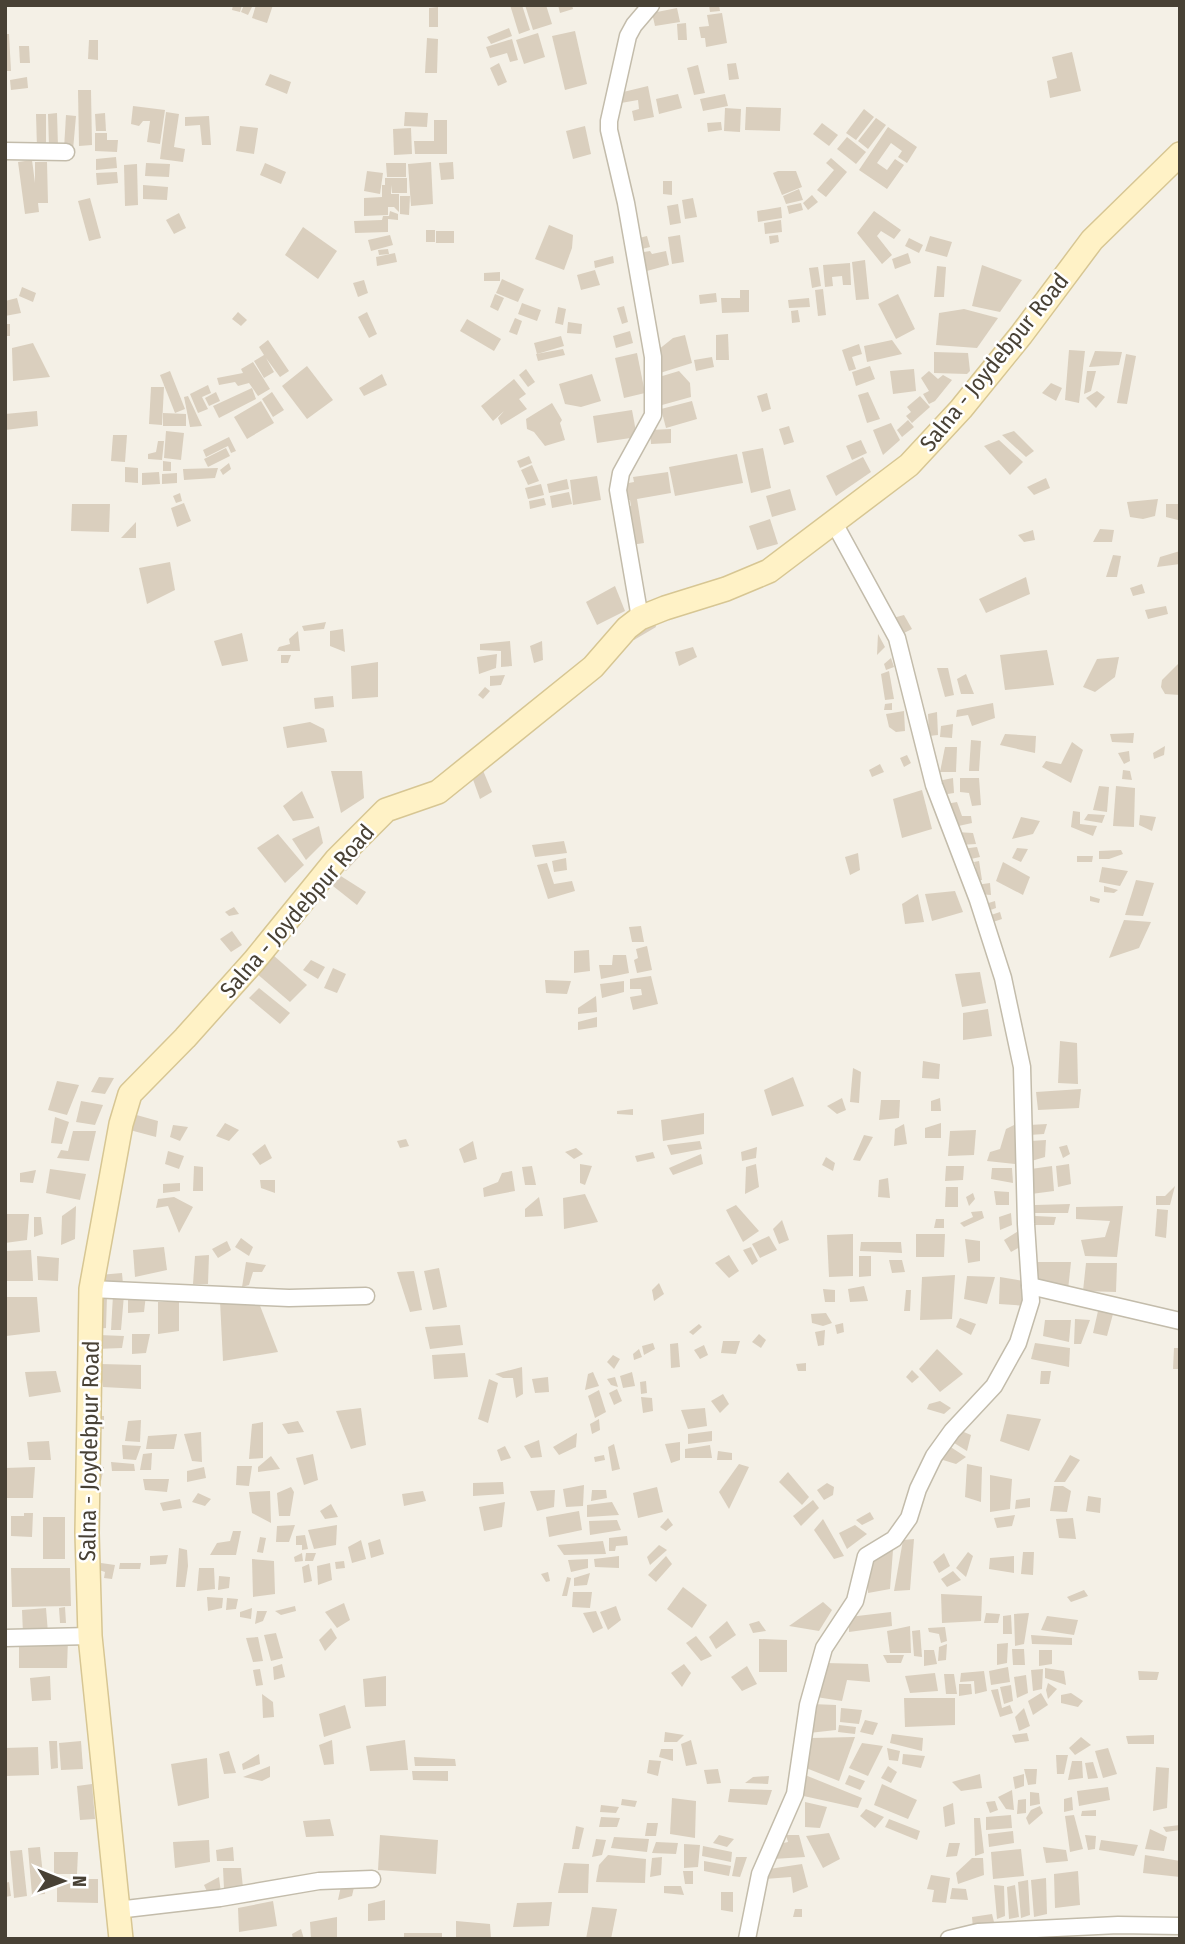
<svg xmlns="http://www.w3.org/2000/svg" width="1185" height="1944" font-family="'Fira Sans Condensed',sans-serif">
	<style>
		.building { fill: #dacfbe }
		.lines { fill: none; stroke-linecap: round; stroke-linejoin: round }
		.minor-casing { stroke: #c3bcab; stroke-width: 19 }
		.secondary-casing { stroke: #d7c693; stroke-width: 26 }
		.minor { stroke: #fff; stroke-width: 16 }
		.secondary { stroke: #fff2c6; stroke-width: 23 }
		.labels { text-anchor: middle; stroke-width: 5; stroke-linejoin: round; paint-order: stroke }
		.street-label { font-size: 23px; fill: #484135; stroke: #fff }
	</style>
	<rect width="100%" height="100%" fill="#f4f0e6"/>
	<g class="building">
		<polygon points="233,5 242,5 240,12 232,10"/>
		<polygon points="244,5 253,5 248,15 241,12"/>
		<polygon points="256,5 273,5 267,23 252,18"/>
		<polygon points="510,5 522,5 530,30 519,34"/>
		<polygon points="525,5 546,5 552,24 533,30"/>
		<polygon points="558,5 572,5 573,9 560,13"/>
		<polygon points="709,5 719,5 720,11 710,12"/>
		<polygon points="438,7 438,27 429,27 429,8"/>
		<polygon points="677,8 680,22 655,26 652,13"/>
		<polygon points="722,13 727,43 706,47 705,38 701,38 699,27 709,26 707,15"/>
		<polygon points="686,23 687,40 678,40 677,24"/>
		<polygon points="509,28 512,36 491,44 487,37"/>
		<polygon points="575,31 587,84 565,90 552,36"/>
		<polygon points="538,33 545,57 524,64 516,40"/>
		<polygon points="5,34 9,34 11,71 5,71"/>
		<polygon points="427,38 438,39 437,73 425,73"/>
		<polygon points="512,39 518,60 510,62 507,53 490,58 486,47"/>
		<polygon points="89,40 98,40 98,60 88,59"/>
		<polygon points="19,46 29,46 30,63 20,63"/>
		<polygon points="1072,52 1081,91 1050,98 1047,81 1057,78 1052,57"/>
		<polygon points="499,63 507,82 498,86 490,68"/>
		<polygon points="736,63 739,79 729,80 727,64"/>
		<polygon points="698,65 705,93 694,95 687,68"/>
		<polygon points="270,74 291,82 287,94 265,85"/>
		<polygon points="27,77 28,88 11,90 10,80"/>
		<polygon points="648,86 654,117 634,121 632,111 639,109 638,100 621,103 619,93"/>
		<polygon points="78,90 91,90 92,145 79,146"/>
		<polygon points="678,94 682,108 659,114 656,99"/>
		<polygon points="725,94 728,106 703,111 700,99"/>
		<polygon points="133,106 165,110 160,144 147,142 150,121 143,121 139,126 131,124"/>
		<polygon points="746,107 781,108 780,131 745,130"/>
		<polygon points="725,108 741,109 740,132 724,131"/>
		<polygon points="864,109 874,117 856,140 846,133"/>
		<polygon points="166,112 179,114 174,147 185,149 183,162 160,159"/>
		<polygon points="405,112 428,113 427,127 404,126"/>
		<polygon points="57,113 58,147 49,147 48,114"/>
		<polygon points="105,113 106,131 96,131 95,114"/>
		<polygon points="36,114 46,114 46,147 37,148"/>
		<polygon points="66,115 76,116 73,150 64,149"/>
		<polygon points="209,116 211,145 202,145 200,125 185,126 185,117"/>
		<polygon points="876,118 886,125 868,149 858,141"/>
		<polygon points="434,120 447,120 447,154 415,154 414,141 434,141"/>
		<polygon points="721,122 722,130 708,132 707,123"/>
		<polygon points="822,123 838,135 829,146 813,134"/>
		<polygon points="240,126 258,128 254,154 236,151"/>
		<polygon points="585,126 591,154 573,159 566,131"/>
		<polygon points="888,127 917,147 907,163 898,157 902,151 891,143 877,163 887,170 895,159 904,165 887,189 859,170"/>
		<polygon points="411,128 412,154 394,155 393,129"/>
		<polygon points="95,133 107,133 107,140 118,140 117,152 95,151"/>
		<polygon points="847,137 866,152 856,164 837,149"/>
		<polygon points="116,157 117,168 96,170 96,159"/>
		<polygon points="831,158 847,172 826,197 817,190 834,170 826,163"/>
		<polygon points="32,160 35,183 35,162 47,162 48,203 38,203 39,212 25,214 18,162"/>
		<polygon points="431,162 433,204 411,206 408,164"/>
		<polygon points="453,162 454,179 441,180 439,163"/>
		<polygon points="146,163 170,164 169,177 145,176"/>
		<polygon points="265,163 286,172 281,184 260,175"/>
		<polygon points="386,163 406,163 406,177 387,177"/>
		<polygon points="137,164 138,205 125,206 124,165"/>
		<polygon points="367,171 383,173 380,194 364,191"/>
		<polygon points="778,171 796,171 802,187 782,195 773,173"/>
		<polygon points="117,172 118,183 97,185 96,173"/>
		<polygon points="385,178 407,178 407,193 392,193 391,185 391,194 399,194 399,212 394,207 388,207 388,215 364,216 364,198 382,197 382,185 385,185"/>
		<polygon points="663,181 672,181 672,195 663,194"/>
		<polygon points="143,185 168,187 167,200 143,199"/>
		<polygon points="799,189 803,200 786,204 783,196"/>
		<polygon points="812,195 818,202 808,210 803,203"/>
		<polygon points="400,196 410,196 409,215 400,214"/>
		<polygon points="90,198 101,238 89,241 78,201"/>
		<polygon points="693,198 697,217 685,219 682,200"/>
		<polygon points="801,203 803,210 789,214 787,206"/>
		<polygon points="678,204 681,223 670,225 667,206"/>
		<polygon points="781,207 782,218 758,222 757,211"/>
		<polygon points="390,211 398,214 398,220 388,219 388,232 355,233 354,221 382,220 383,216 389,216"/>
		<polygon points="874,211 901,230 894,239 881,231 877,236 892,255 882,264 857,233"/>
		<polygon points="179,213 186,228 174,234 166,220"/>
		<polygon points="781,220 782,232 765,234 764,223"/>
		<polygon points="549,225 573,235 572,248 564,270 535,259"/>
		<polygon points="303,227 337,251 318,279 285,255"/>
		<rect x="426" y="230" width="9" height="12"/>
		<rect x="436" y="231" width="18" height="12"/>
		<polygon points="390,235 393,245 371,251 368,240"/>
		<polygon points="680,235 684,262 672,264 668,237"/>
		<polygon points="778,235 779,242 770,244 769,236"/>
		<polygon points="647,236 650,247 638,250 635,239"/>
		<polygon points="930,236 952,242 947,257 925,251"/>
		<polygon points="909,238 923,245 919,253 905,246"/>
		<polygon points="388,249 389,254 379,255 378,250"/>
		<polygon points="650,251 652,254 666,251 669,265 643,272 638,253"/>
		<polygon points="395,253 397,262 377,266 376,257"/>
		<polygon points="908,253 911,263 895,269 892,259"/>
		<polygon points="613,256 614,263 595,268 594,261"/>
		<polygon points="865,260 869,299 856,300 852,262"/>
		<polygon points="850,263 851,285 843,285 842,276 832,277 833,286 825,287 823,265"/>
		<polygon points="982,265 1022,280 1000,312 972,306"/>
		<polygon points="937,266 946,267 944,297 934,297"/>
		<polygon points="818,267 821,286 812,288 809,268"/>
		<polygon points="595,270 600,285 581,290 577,275"/>
		<polygon points="500,272 500,281 484,281 484,273"/>
		<polygon points="502,279 524,289 518,302 496,293"/>
		<polygon points="364,280 368,293 358,297 353,283"/>
		<polygon points="22,287 36,293 33,302 19,296"/>
		<polygon points="823,289 826,315 818,316 815,290"/>
		<polygon points="740,290 749,290 749,312 722,313 721,298 740,298"/>
		<polygon points="716,293 717,302 700,304 699,295"/>
		<polygon points="495,294 504,298 498,311 490,307"/>
		<polygon points="898,294 915,329 896,339 878,304"/>
		<polygon points="17,298 21,313 5,316 5,301"/>
		<polygon points="809,298 810,307 789,308 788,300"/>
		<polygon points="522,303 541,310 537,321 518,314"/>
		<polygon points="624,306 628,322 622,324 617,308"/>
		<polygon points="558,307 566,309 563,325 555,323"/>
		<polygon points="964,309 998,318 977,348 936,345 939,313"/>
		<polygon points="798,310 800,322 792,323 791,311"/>
		<polygon points="238,312 247,320 241,326 232,319"/>
		<polygon points="367,312 377,334 369,338 358,317"/>
		<polygon points="515,318 522,321 517,335 509,332"/>
		<polygon points="467,319 501,339 494,351 460,331"/>
		<polygon points="568,322 582,324 581,334 567,333"/>
		<rect x="5" y="324" width="5" height="12"/>
		<polygon points="630,331 633,343 616,348 613,336"/>
		<polygon points="728,334 729,360 716,360 716,335"/>
		<polygon points="685,335 692,363 660,373 658,350 673,338"/>
		<polygon points="561,336 564,346 537,354 534,343"/>
		<polygon points="268,340 289,371 280,377 266,358 274,372 264,378 254,361 264,355 259,347"/>
		<polygon points="892,340 902,354 867,362 864,346"/>
		<polygon points="33,343 50,377 13,381 12,348"/>
		<polygon points="859,344 862,354 852,357 856,369 849,371 842,350"/>
		<polygon points="563,349 565,355 538,361 536,354"/>
		<polygon points="1069,350 1085,351 1079,403 1065,400"/>
		<polygon points="1095,351 1122,352 1119,365 1089,367"/>
		<polygon points="934,352 968,353 970,371 967,374 934,373"/>
		<polygon points="637,353 645,393 624,398 615,358"/>
		<polygon points="1126,354 1136,356 1127,404 1117,403"/>
		<polygon points="712,357 714,367 696,371 694,360"/>
		<polygon points="253,362 270,389 258,396 249,383 238,386 235,382 219,385 217,378 243,373 241,369"/>
		<polygon points="307,366 333,400 307,419 282,386"/>
		<polygon points="870,366 875,379 856,386 852,372"/>
		<polygon points="526,369 535,382 528,387 519,375"/>
		<polygon points="914,369 916,391 893,394 890,371"/>
		<polygon points="170,371 185,409 175,413 160,375"/>
		<polygon points="679,371 690,383 691,397 662,405 659,377"/>
		<polygon points="929,371 938,379 943,375 952,380 935,401 929,404 923,394 929,391 921,378"/>
		<polygon points="1087,371 1096,371 1091,391 1084,394"/>
		<polygon points="382,374 387,385 364,396 359,388"/>
		<polygon points="592,374 601,401 581,407 565,404 559,384"/>
		<polygon points="514,379 526,394 519,399 527,409 501,425 498,418 504,411 493,421 481,406"/>
		<polygon points="1051,383 1062,388 1056,401 1042,393"/>
		<polygon points="208,385 211,393 202,397 208,409 198,413 190,394"/>
		<polygon points="151,387 164,387 162,425 149,424"/>
		<polygon points="252,388 256,399 219,418 213,406"/>
		<polygon points="1097,391 1105,397 1096,408 1086,398"/>
		<polygon points="216,392 220,401 209,406 205,398"/>
		<polygon points="272,392 284,410 273,417 262,399"/>
		<polygon points="868,392 880,419 867,423 858,395"/>
		<polygon points="767,393 771,409 762,412 757,396"/>
		<polygon points="188,396 202,426 190,427 184,397"/>
		<polygon points="920,396 930,407 912,423 906,416 911,412 907,407"/>
		<polygon points="261,401 274,423 247,439 234,417"/>
		<polygon points="692,401 697,419 666,428 661,409"/>
		<polygon points="552,403 562,420 560,423 565,440 545,446 534,432 527,429 526,419"/>
		<polygon points="632,410 637,437 597,443 593,416"/>
		<polygon points="37,411 38,426 5,430 5,414"/>
		<polygon points="163,413 186,414 186,426 163,426"/>
		<polygon points="908,420 914,427 902,437 897,430"/>
		<polygon points="891,423 900,440 883,455 873,430"/>
		<polygon points="789,426 794,442 784,445 779,429"/>
		<polygon points="671,429 671,443 651,444 650,430"/>
		<polygon points="166,431 184,433 181,460 164,458"/>
		<polygon points="1014,431 1034,451 1026,457 1002,435"/>
		<polygon points="113,435 127,435 125,462 111,461"/>
		<polygon points="229,437 236,451 231,453 228,446 206,457 203,450"/>
		<polygon points="861,440 867,453 852,460 846,446"/>
		<polygon points="999,440 1023,462 1010,475 984,446"/>
		<polygon points="158,441 164,441 162,460 148,459 148,454 156,452"/>
		<polygon points="226,448 230,456 208,467 204,459"/>
		<polygon points="763,448 771,488 751,493 742,452"/>
		<polygon points="737,454 743,483 675,496 669,467"/>
		<polygon points="529,456 532,463 520,468 517,461"/>
		<polygon points="863,457 871,472 836,496 826,476"/>
		<polygon points="163,461 171,462 171,471 163,471"/>
		<polygon points="229,463 231,469 223,475 220,470"/>
		<polygon points="532,465 539,481 528,485 521,470"/>
		<polygon points="125,467 138,468 138,483 125,482"/>
		<polygon points="218,468 215,478 184,480 183,469"/>
		<polygon points="159,472 160,484 142,485 142,473"/>
		<polygon points="668,472 671,493 637,499 644,543 631,545 625,507 631,506 630,500 625,500 623,484 634,482 633,477"/>
		<polygon points="177,473 177,483 162,484 162,474"/>
		<polygon points="597,476 601,500 573,505 570,480"/>
		<polygon points="1046,478 1050,488 1034,495 1027,487"/>
		<polygon points="567,479 569,489 549,493 547,484"/>
		<polygon points="541,484 544,495 528,499 525,488"/>
		<polygon points="790,489 796,510 772,517 766,496"/>
		<polygon points="569,492 572,504 552,508 550,496"/>
		<polygon points="180,493 182,501 176,503 173,496"/>
		<polygon points="544,498 546,505 530,509 529,501"/>
		<polygon points="1158,499 1155,516 1143,519 1130,517 1127,502"/>
		<polygon points="184,503 191,521 177,527 171,508"/>
		<polygon points="72,504 110,504 109,532 71,531"/>
		<polygon points="1166,504 1179,504 1178,520 1166,517"/>
		<polygon points="770,519 778,544 757,550 749,526"/>
		<polygon points="136,522 136,538 121,538"/>
		<polygon points="1100,529 1114,530 1112,542 1093,542"/>
		<polygon points="1033,530 1035,540 1024,542 1018,535"/>
		<polygon points="1180,551 1180,564 1157,567 1160,557"/>
		<polygon points="1113,555 1121,556 1117,577 1106,577"/>
		<polygon points="170,562 175,590 147,604 139,568"/>
		<polygon points="1026,577 1030,594 986,613 979,599"/>
		<polygon points="1142,584 1145,593 1133,596 1130,588"/>
		<polygon points="615,586 625,611 597,625 586,602"/>
		<polygon points="1166,606 1168,614 1148,619 1145,610"/>
		<polygon points="904,615 912,629 902,634 893,618"/>
		<polygon points="654,618 656,627 634,640 629,630"/>
		<polygon points="326,622 324,629 304,631 302,626"/>
		<polygon points="343,629 345,652 330,646 330,631"/>
		<polygon points="298,631 300,651 277,651 279,647 290,644 289,639"/>
		<polygon points="242,633 248,661 222,666 214,641"/>
		<polygon points="878,634 885,647 877,655"/>
		<polygon points="510,641 512,666 501,667 501,651 480,650 480,644"/>
		<polygon points="542,641 543,660 534,663 530,646"/>
		<polygon points="693,647 697,657 679,666 675,652"/>
		<polygon points="1047,650 1054,685 1005,690 1000,655"/>
		<polygon points="497,654 496,668 479,674 477,657"/>
		<polygon points="281,655 291,655 288,663 281,663"/>
		<polygon points="1119,657 1115,677 1095,692 1083,687 1097,659"/>
		<polygon points="891,658 894,667 886,670 884,664"/>
		<polygon points="378,662 378,697 352,699 351,666"/>
		<polygon points="1178,664 1180,664 1180,695 1165,694 1161,687 1162,680"/>
		<polygon points="937,668 948,668 954,695 945,697"/>
		<polygon points="889,671 894,699 885,700 881,674"/>
		<polygon points="966,674 974,694 961,694 957,679"/>
		<polygon points="505,675 501,685 490,686 490,676"/>
		<polygon points="485,687 490,691 483,699 478,695"/>
		<polygon points="333,696 334,707 315,709 314,698"/>
		<polygon points="892,703 892,710 884,710 885,704"/>
		<polygon points="993,703 995,718 972,726 968,715 956,717 957,710"/>
		<polygon points="904,711 905,731 896,732 889,727 886,714"/>
		<polygon points="937,712 938,735 929,736 928,714"/>
		<polygon points="310,722 324,729 327,742 287,748 283,727"/>
		<polygon points="953,724 952,738 940,737 941,726"/>
		<polygon points="1134,733 1133,743 1112,742 1110,734"/>
		<polygon points="1005,734 1036,736 1035,753 1000,745"/>
		<polygon points="971,740 981,741 979,771 969,771"/>
		<polygon points="1072,742 1083,750 1071,783 1042,767 1046,761 1061,764"/>
		<polygon points="1165,746 1164,755 1154,759 1153,753"/>
		<polygon points="945,747 957,747 956,772 940,772"/>
		<polygon points="1129,751 1130,761 1124,764 1118,753"/>
		<polygon points="907,755 911,763 904,767 900,758"/>
		<polygon points="880,764 884,772 872,777 869,770"/>
		<polygon points="482,768 492,792 480,799 471,774"/>
		<polygon points="1123,770 1130,771 1132,780 1122,779"/>
		<polygon points="331,771 362,771 364,798 341,813"/>
		<polygon points="953,778 954,793 941,795 938,781"/>
		<polygon points="960,778 979,778 981,805 972,806 969,793 960,792"/>
		<polygon points="1099,786 1109,787 1107,812 1093,810"/>
		<polygon points="1116,786 1135,788 1134,827 1113,826"/>
		<polygon points="922,790 932,829 902,838 893,799"/>
		<polygon points="302,791 314,818 293,821 283,806"/>
		<polygon points="957,802 962,816 971,816 972,823 954,827 946,804"/>
		<polygon points="1073,811 1080,812 1080,824 1097,826 1093,836 1071,827"/>
		<polygon points="1088,814 1105,815 1102,823 1084,820"/>
		<polygon points="1140,815 1156,817 1152,831 1139,825"/>
		<polygon points="1021,817 1040,821 1033,834 1012,839"/>
		<polygon points="319,826 323,843 306,860 292,839"/>
		<polygon points="956,832 973,833 976,844 960,845"/>
		<polygon points="278,834 304,865 285,883 257,848"/>
		<polygon points="564,841 567,853 535,857 532,845"/>
		<polygon points="977,847 980,857 966,860 962,849"/>
		<polygon points="1017,848 1028,849 1021,862 1012,858"/>
		<polygon points="354,850 360,856 346,871 339,864"/>
		<polygon points="1121,850 1123,854 1109,859 1099,859 1099,851"/>
		<polygon points="858,853 860,870 850,875 845,857"/>
		<polygon points="1077,856 1093,856 1092,862 1077,862"/>
		<polygon points="566,858 567,870 554,872 552,861"/>
		<polygon points="979,861 982,880 974,881 970,874 976,868 974,862"/>
		<polygon points="1003,862 1030,877 1023,895 996,881"/>
		<polygon points="547,863 554,884 572,881 575,891 548,899 537,865"/>
		<polygon points="1102,867 1128,871 1120,886 1099,882"/>
		<polygon points="336,873 366,892 357,905 328,882"/>
		<polygon points="1136,880 1154,883 1143,916 1125,915"/>
		<polygon points="990,883 991,895 978,894 976,885"/>
		<polygon points="1104,886 1118,890 1114,893 1104,892"/>
		<polygon points="955,891 963,912 932,921 925,894"/>
		<polygon points="918,894 924,922 905,924 902,904"/>
		<polygon points="1090,896 1100,899 1099,903 1090,901"/>
		<polygon points="995,901 996,908 985,912 982,905"/>
		<polygon points="234,907 239,914 229,916 225,912"/>
		<polygon points="1000,912 1002,919 990,923 988,916"/>
		<polygon points="1124,920 1151,922 1139,948 1109,958"/>
		<polygon points="641,926 644,942 632,942 629,927"/>
		<polygon points="232,931 242,945 231,952 220,939"/>
		<polygon points="647,946 652,970 637,973 634,960 638,958 636,949"/>
		<polygon points="589,950 590,971 574,973 574,951"/>
		<polygon points="273,955 307,985 290,1002 256,973"/>
		<polygon points="613,955 626,955 629,973 601,979 599,965 612,965"/>
		<polygon points="311,960 325,967 318,979 303,970"/>
		<polygon points="333,968 346,974 337,993 324,988"/>
		<polygon points="980,972 986,1003 962,1007 955,974"/>
		<polygon points="651,976 658,1004 633,1010 630,997 642,995 641,989 630,989 630,979"/>
		<polygon points="545,980 571,981 567,994 546,993"/>
		<polygon points="624,981 624,992 602,998 600,984"/>
		<polygon points="259,988 290,1013 280,1024 249,998"/>
		<polygon points="596,996 597,1012 578,1014 578,1008"/>
		<polygon points="988,1009 992,1036 963,1040 963,1013"/>
		<polygon points="597,1017 597,1027 578,1030 578,1022"/>
		<polygon points="1060,1041 1077,1043 1078,1084 1058,1083"/>
		<polygon points="923,1061 940,1064 939,1079 922,1078"/>
		<polygon points="853,1068 861,1072 859,1103 850,1102"/>
		<polygon points="99,1077 114,1078 105,1094 91,1092"/>
		<polygon points="793,1077 804,1106 772,1116 764,1090"/>
		<polygon points="57,1081 79,1085 67,1115 48,1110"/>
		<polygon points="1081,1089 1079,1108 1038,1110 1036,1092"/>
		<polygon points="842,1098 846,1110 837,1114 827,1106"/>
		<polygon points="940,1098 941,1111 931,1111 931,1101"/>
		<polygon points="881,1100 900,1100 899,1118 879,1120"/>
		<polygon points="81,1101 103,1105 95,1125 76,1122"/>
		<polygon points="633,1109 633,1115 617,1114 617,1111"/>
		<polygon points="704,1113 704,1134 663,1141 661,1120"/>
		<polygon points="133,1114 158,1121 156,1137 126,1129"/>
		<polygon points="55,1117 69,1122 62,1144 51,1143"/>
		<polygon points="225,1123 239,1130 229,1141 216,1136"/>
		<polygon points="941,1123 941,1138 925,1138 925,1128"/>
		<polygon points="904,1124 907,1144 894,1146 895,1129"/>
		<polygon points="1016,1124 1015,1164 987,1161 990,1152 1000,1149 1006,1129"/>
		<polygon points="1047,1124 1044,1134 1029,1135 1029,1125"/>
		<polygon points="173,1125 188,1127 180,1141 170,1137"/>
		<polygon points="976,1130 974,1155 948,1156 950,1131"/>
		<polygon points="73,1131 96,1131 89,1161 57,1158 61,1150 68,1151"/>
		<polygon points="864,1135 873,1137 860,1161 853,1160"/>
		<polygon points="406,1139 409,1146 400,1148 397,1141"/>
		<polygon points="1046,1140 1045,1157 1028,1162 1030,1141"/>
		<polygon points="473,1141 477,1159 464,1163 459,1149"/>
		<polygon points="700,1141 702,1149 671,1155 667,1145"/>
		<polygon points="265,1144 272,1158 260,1165 252,1154"/>
		<polygon points="1067,1145 1070,1154 1063,1158 1059,1147"/>
		<polygon points="757,1147 756,1158 742,1161 741,1152"/>
		<polygon points="576,1148 583,1154 574,1159 565,1152"/>
		<polygon points="168,1151 184,1156 179,1169 165,1164"/>
		<polygon points="653,1152 655,1158 637,1162 635,1156"/>
		<polygon points="701,1154 703,1164 673,1175 669,1168"/>
		<polygon points="826,1157 835,1163 833,1171 822,1165"/>
		<polygon points="580,1164 592,1166 585,1185 580,1183"/>
		<polygon points="756,1164 759,1187 745,1194 746,1167"/>
		<polygon points="1069,1164 1071,1184 1058,1187 1056,1166"/>
		<polygon points="194,1166 203,1167 203,1191 193,1191"/>
		<polygon points="532,1166 536,1185 525,1185 522,1167"/>
		<polygon points="946,1166 964,1166 963,1180 945,1181"/>
		<polygon points="1052,1166 1054,1191 1031,1194 1031,1169"/>
		<polygon points="992,1168 1012,1168 1013,1183 991,1179"/>
		<polygon points="50,1169 86,1174 80,1200 46,1193"/>
		<polygon points="36,1170 33,1183 20,1182 20,1173"/>
		<polygon points="512,1171 515,1191 484,1197 483,1188 498,1182 502,1173"/>
		<polygon points="888,1178 890,1198 878,1197 879,1180"/>
		<polygon points="260,1180 275,1180 275,1193 261,1188"/>
		<polygon points="180,1183 180,1191 163,1193 163,1184"/>
		<polygon points="1175,1186 1170,1205 1156,1205 1156,1196 1165,1196"/>
		<polygon points="946,1187 958,1187 958,1207 945,1207"/>
		<polygon points="994,1191 1009,1192 1009,1205 996,1205"/>
		<polygon points="973,1193 975,1199 969,1206 966,1197"/>
		<polygon points="585,1194 598,1222 564,1229 563,1198"/>
		<polygon points="174,1197 193,1207 179,1233 168,1206 156,1208 158,1199"/>
		<polygon points="539,1197 543,1216 525,1217 525,1209"/>
		<polygon points="1070,1204 1068,1213 1035,1213 1035,1205"/>
		<polygon points="736,1205 759,1231 743,1242 726,1210"/>
		<polygon points="76,1206 75,1239 61,1245 62,1216"/>
		<polygon points="1123,1206 1117,1257 1085,1256 1081,1240 1105,1237 1110,1221 1076,1219 1076,1207"/>
		<polygon points="1157,1209 1168,1210 1166,1238 1155,1236"/>
		<polygon points="982,1211 984,1218 964,1227 960,1223 973,1217 971,1212"/>
		<polygon points="1011,1213 1012,1225 1000,1230 999,1217"/>
		<polygon points="5,1214 29,1214 27,1240 5,1243"/>
		<polygon points="1035,1216 1056,1217 1054,1225 1034,1225"/>
		<polygon points="34,1217 41,1217 43,1234 34,1237"/>
		<polygon points="936,1219 944,1219 944,1228 934,1228"/>
		<polygon points="782,1220 789,1240 779,1244 773,1229"/>
		<polygon points="1020,1230 1025,1244 1011,1252 1004,1240"/>
		<polygon points="853,1234 853,1276 829,1277 827,1235"/>
		<polygon points="916,1234 945,1234 944,1257 916,1257"/>
		<polygon points="769,1236 777,1250 760,1258 752,1244"/>
		<polygon points="241,1238 253,1247 249,1256 235,1247"/>
		<polygon points="965,1239 980,1241 980,1261 968,1263"/>
		<polygon points="227,1241 231,1250 218,1258 212,1249"/>
		<polygon points="861,1242 901,1242 902,1253 860,1251"/>
		<polygon points="164,1247 167,1270 135,1277 133,1250"/>
		<polygon points="751,1247 758,1261 752,1265 743,1250"/>
		<polygon points="31,1250 33,1281 5,1281 5,1251"/>
		<polygon points="209,1255 208,1284 193,1284 195,1256"/>
		<polygon points="729,1255 739,1271 729,1278 715,1263"/>
		<polygon points="37,1256 59,1258 58,1281 38,1280"/>
		<polygon points="859,1256 871,1256 871,1276 859,1277"/>
		<polygon points="889,1260 902,1260 905,1272 892,1273"/>
		<polygon points="246,1262 266,1265 262,1272 253,1272 249,1285 242,1287"/>
		<polygon points="1038,1262 1071,1262 1068,1290 1038,1283"/>
		<polygon points="1086,1263 1117,1263 1116,1292 1083,1291"/>
		<polygon points="439,1268 447,1307 433,1310 424,1271"/>
		<polygon points="414,1271 422,1310 410,1312 397,1272"/>
		<polygon points="122,1273 123,1284 100,1285 99,1275"/>
		<polygon points="955,1275 952,1319 920,1320 922,1277"/>
		<polygon points="967,1276 995,1277 987,1304 964,1299"/>
		<polygon points="1000,1277 1024,1281 1027,1306 999,1304"/>
		<polygon points="659,1283 664,1294 654,1301 652,1290"/>
		<polygon points="864,1286 868,1301 850,1302 848,1289"/>
		<polygon points="823,1289 835,1290 835,1302 825,1302"/>
		<polygon points="906,1290 911,1290 910,1311 904,1311"/>
		<polygon points="96,1295 107,1295 106,1328 95,1329"/>
		<polygon points="113,1295 124,1295 121,1330 111,1330"/>
		<polygon points="128,1295 146,1295 144,1312 128,1313"/>
		<polygon points="5,1297 37,1297 40,1332 6,1336"/>
		<polygon points="257,1298 278,1352 223,1361 220,1301"/>
		<polygon points="158,1302 179,1302 179,1331 158,1334"/>
		<polygon points="1098,1311 1113,1314 1107,1336 1093,1333"/>
		<polygon points="826,1313 832,1323 823,1326 812,1323 811,1314"/>
		<polygon points="960,1318 976,1324 971,1335 956,1327"/>
		<polygon points="1075,1319 1090,1320 1081,1344 1074,1344"/>
		<polygon points="1045,1320 1071,1320 1069,1342 1043,1336"/>
		<polygon points="843,1323 844,1332 837,1334 835,1325"/>
		<polygon points="699,1324 702,1327 693,1335 689,1332"/>
		<polygon points="460,1325 463,1345 430,1349 425,1327"/>
		<polygon points="825,1330 824,1345 818,1346 815,1332"/>
		<polygon points="132,1334 150,1334 146,1353 132,1354"/>
		<polygon points="759,1334 766,1340 761,1348 752,1342"/>
		<polygon points="99,1335 124,1336 122,1348 96,1349"/>
		<polygon points="723,1341 740,1341 736,1354 721,1353"/>
		<polygon points="653,1343 655,1349 644,1355 642,1346"/>
		<polygon points="678,1343 680,1367 671,1368 670,1344"/>
		<polygon points="1035,1343 1070,1348 1069,1367 1031,1359"/>
		<polygon points="704,1345 708,1355 700,1359 694,1350"/>
		<polygon points="1174,1348 1180,1348 1180,1369 1173,1369"/>
		<polygon points="639,1349 642,1357 634,1360 633,1354"/>
		<polygon points="937,1349 963,1374 940,1392 919,1369"/>
		<polygon points="465,1353 468,1377 434,1379 432,1355"/>
		<polygon points="613,1355 620,1359 614,1369 607,1362"/>
		<polygon points="806,1363 806,1371 798,1371 796,1364"/>
		<polygon points="100,1364 141,1365 141,1389 103,1387"/>
		<polygon points="522,1367 523,1394 516,1398 513,1378 503,1378 495,1374"/>
		<polygon points="912,1370 919,1377 912,1383 906,1377"/>
		<polygon points="56,1371 61,1392 29,1397 25,1372"/>
		<polygon points="1041,1371 1051,1371 1049,1384 1040,1384"/>
		<polygon points="593,1372 599,1386 585,1390 588,1374"/>
		<polygon points="632,1372 635,1386 623,1388 620,1376"/>
		<polygon points="548,1377 549,1392 535,1393 532,1379"/>
		<polygon points="615,1377 618,1387 611,1385 607,1379"/>
		<polygon points="489,1379 498,1383 488,1423 478,1419"/>
		<polygon points="646,1381 647,1393 641,1394 640,1382"/>
		<polygon points="617,1389 622,1401 614,1405 609,1393"/>
		<polygon points="599,1390 606,1412 595,1418 588,1396"/>
		<polygon points="723,1394 729,1404 720,1413 711,1401"/>
		<polygon points="641,1397 652,1398 653,1411 643,1413"/>
		<polygon points="940,1401 951,1408 944,1414 927,1409 929,1404"/>
		<polygon points="361,1408 366,1445 351,1449 336,1411"/>
		<polygon points="705,1408 707,1426 688,1429 681,1410"/>
		<polygon points="1007,1414 1041,1419 1029,1451 1000,1441"/>
		<polygon points="95,1416 104,1416 104,1429 93,1429"/>
		<polygon points="599,1419 600,1430 592,1434 590,1424"/>
		<polygon points="141,1420 140,1442 125,1441 128,1421"/>
		<polygon points="298,1421 304,1432 288,1434 282,1424"/>
		<polygon points="263,1422 263,1458 249,1459 252,1424"/>
		<polygon points="959,1430 971,1435 967,1451 951,1441"/>
		<polygon points="712,1431 712,1441 688,1444 688,1434"/>
		<polygon points="201,1432 202,1462 192,1461 184,1434"/>
		<polygon points="577,1433 576,1447 559,1455 553,1447"/>
		<polygon points="177,1434 174,1449 146,1449 148,1436"/>
		<polygon points="539,1440 542,1457 531,1458 524,1446"/>
		<polygon points="49,1441 51,1460 29,1460 27,1442"/>
		<polygon points="680,1442 680,1460 671,1463 665,1444"/>
		<polygon points="614,1444 620,1469 612,1471 608,1447"/>
		<polygon points="122,1445 141,1446 136,1460 123,1459"/>
		<polygon points="710,1445 712,1458 685,1458 685,1449"/>
		<polygon points="505,1446 511,1458 501,1461 497,1450"/>
		<polygon points="949,1446 966,1457 956,1464 943,1460 937,1469 931,1470"/>
		<polygon points="718,1451 732,1453 732,1460 717,1460"/>
		<polygon points="152,1453 151,1470 140,1470 143,1454"/>
		<polygon points="313,1454 318,1480 304,1485 296,1458"/>
		<polygon points="604,1455 605,1460 595,1462 594,1457"/>
		<polygon points="1070,1455 1080,1460 1065,1482 1054,1482"/>
		<polygon points="271,1456 280,1469 258,1472 258,1467"/>
		<polygon points="111,1462 134,1464 135,1471 112,1471"/>
		<polygon points="739,1464 749,1467 729,1509 719,1492"/>
		<polygon points="967,1464 982,1467 981,1502 965,1497"/>
		<polygon points="93,1466 104,1467 101,1481 91,1479"/>
		<polygon points="237,1466 252,1466 249,1486 236,1485"/>
		<polygon points="35,1467 33,1498 5,1498 5,1468"/>
		<polygon points="204,1467 206,1478 187,1482 187,1471"/>
		<polygon points="788,1472 809,1497 802,1505 779,1482"/>
		<polygon points="990,1475 1012,1479 1010,1509 990,1512"/>
		<polygon points="143,1479 169,1479 167,1492 145,1490"/>
		<polygon points="503,1482 504,1494 473,1496 473,1483"/>
		<polygon points="827,1483 834,1487 833,1495 824,1500 817,1490"/>
		<polygon points="584,1485 583,1506 566,1507 563,1489"/>
		<polygon points="1054,1486 1063,1486 1071,1491 1067,1512 1050,1511"/>
		<polygon points="291,1487 294,1492 290,1516 279,1516 277,1493"/>
		<polygon points="657,1487 663,1512 638,1518 633,1493"/>
		<polygon points="555,1490 554,1507 537,1511 530,1491"/>
		<polygon points="592,1490 606,1490 607,1498 591,1501"/>
		<polygon points="270,1491 271,1523 252,1513 249,1492"/>
		<polygon points="423,1491 426,1501 404,1506 402,1494"/>
		<polygon points="198,1493 211,1499 205,1506 192,1502"/>
		<polygon points="1088,1496 1101,1498 1100,1513 1086,1511"/>
		<polygon points="1030,1498 1030,1507 1015,1509 1016,1500"/>
		<polygon points="180,1499 182,1508 163,1511 160,1503"/>
		<polygon points="813,1500 819,1508 801,1526 793,1516"/>
		<polygon points="505,1502 502,1527 484,1531 479,1507"/>
		<polygon points="612,1502 619,1515 587,1517 587,1505"/>
		<polygon points="331,1504 338,1517 325,1519 320,1511"/>
		<polygon points="579,1511 582,1530 549,1537 546,1517"/>
		<polygon points="870,1512 874,1519 862,1525 856,1520"/>
		<polygon points="24,1513 33,1513 32,1537 11,1536 11,1516 24,1516"/>
		<polygon points="1015,1515 1012,1526 997,1528 994,1518"/>
		<rect x="43" y="1517" width="22" height="42"/>
		<polygon points="668,1518 673,1525 666,1531 660,1527"/>
		<polygon points="1073,1518 1076,1539 1059,1538 1056,1519"/>
		<polygon points="823,1519 844,1556 834,1559 814,1530"/>
		<polygon points="617,1520 621,1530 590,1535 589,1521"/>
		<polygon points="295,1525 289,1542 276,1542 277,1526"/>
		<polygon points="337,1525 336,1545 314,1549 308,1530"/>
		<polygon points="855,1525 867,1534 847,1549 839,1533"/>
		<polygon points="233,1531 241,1531 236,1555 210,1555 217,1543 230,1541"/>
		<polygon points="305,1535 308,1549 302,1550 302,1545 296,1545 296,1536"/>
		<polygon points="627,1536 628,1545 616,1546 615,1551 609,1551 609,1538"/>
		<polygon points="260,1537 266,1538 263,1553 257,1552"/>
		<polygon points="380,1539 384,1554 371,1558 368,1543"/>
		<polygon points="914,1539 910,1590 894,1591 903,1540"/>
		<polygon points="361,1540 366,1559 352,1563 348,1547"/>
		<polygon points="603,1541 606,1554 564,1555 557,1545"/>
		<polygon points="659,1545 667,1550 650,1565 647,1557"/>
		<polygon points="179,1548 187,1550 188,1566 185,1587 176,1587"/>
		<polygon points="893,1550 890,1589 868,1593 868,1557"/>
		<polygon points="968,1552 973,1556 966,1577 956,1568"/>
		<polygon points="1023,1552 1034,1552 1033,1575 1021,1574"/>
		<polygon points="302,1553 303,1561 295,1562 294,1557"/>
		<polygon points="306,1553 316,1553 313,1561 305,1561"/>
		<polygon points="944,1553 950,1566 939,1573 933,1562"/>
		<polygon points="168,1555 166,1564 150,1565 150,1556"/>
		<polygon points="619,1556 619,1568 595,1567 594,1559"/>
		<polygon points="666,1556 672,1564 656,1582 648,1575"/>
		<polygon points="1014,1556 1014,1573 989,1569 990,1558"/>
		<polygon points="252,1559 274,1561 275,1594 253,1597"/>
		<polygon points="588,1559 588,1568 571,1572 568,1560"/>
		<polygon points="344,1561 345,1568 336,1569 335,1562"/>
		<polygon points="101,1563 115,1565 112,1579 104,1578 105,1572 99,1570"/>
		<polygon points="120,1563 141,1563 140,1569 119,1569"/>
		<polygon points="330,1563 332,1580 318,1585 317,1566"/>
		<polygon points="309,1564 312,1581 304,1583 302,1567"/>
		<polygon points="11,1568 70,1568 71,1606 12,1607"/>
		<polygon points="199,1568 214,1568 215,1589 197,1591"/>
		<polygon points="953,1571 961,1580 947,1587 941,1579"/>
		<polygon points="548,1572 550,1581 546,1582 541,1574"/>
		<polygon points="590,1573 587,1585 574,1586 574,1578"/>
		<polygon points="219,1576 230,1577 229,1588 218,1590"/>
		<polygon points="567,1577 571,1578 567,1596 562,1596"/>
		<polygon points="683,1587 707,1605 692,1628 667,1609"/>
		<polygon points="1084,1590 1088,1596 1071,1602 1067,1597"/>
		<polygon points="573,1592 592,1592 590,1608 572,1607"/>
		<polygon points="941,1594 982,1596 981,1621 942,1623"/>
		<polygon points="207,1597 223,1598 222,1608 208,1611"/>
		<polygon points="227,1598 238,1599 236,1609 226,1610"/>
		<polygon points="823,1602 832,1610 819,1631 789,1626"/>
		<polygon points="344,1603 350,1620 337,1628 325,1612"/>
		<polygon points="295,1606 296,1611 281,1615 275,1611"/>
		<polygon points="616,1606 621,1620 608,1630 600,1612"/>
		<polygon points="65,1607 66,1623 60,1623 59,1608"/>
		<polygon points="46,1608 48,1633 23,1634 22,1610"/>
		<polygon points="252,1608 251,1619 240,1617 240,1612"/>
		<polygon points="257,1611 267,1611 263,1621 255,1624"/>
		<polygon points="596,1611 603,1628 593,1633 583,1613"/>
		<polygon points="891,1612 892,1626 849,1632 849,1617"/>
		<polygon points="986,1613 1000,1614 998,1623 984,1623"/>
		<polygon points="1029,1613 1024,1644 1015,1646 1014,1614"/>
		<polygon points="1011,1615 1012,1634 1003,1634 1003,1616"/>
		<polygon points="1047,1616 1078,1620 1074,1635 1041,1630"/>
		<polygon points="727,1621 736,1635 716,1649 709,1637"/>
		<polygon points="759,1621 766,1631 753,1633 749,1624"/>
		<polygon points="910,1626 911,1653 890,1653 887,1631"/>
		<polygon points="945,1627 947,1641 941,1643 939,1634 929,1632 928,1628"/>
		<polygon points="331,1628 337,1638 325,1651 319,1640"/>
		<polygon points="920,1630 922,1657 914,1656 912,1631"/>
		<polygon points="276,1633 283,1658 271,1661 264,1635"/>
		<polygon points="1031,1635 1072,1638 1072,1645 1032,1644"/>
		<polygon points="696,1636 712,1656 701,1661 686,1643"/>
		<polygon points="258,1637 263,1661 253,1662 246,1638"/>
		<polygon points="19,1639 68,1639 67,1668 19,1668"/>
		<polygon points="759,1639 787,1640 787,1672 759,1672"/>
		<polygon points="1008,1643 1007,1663 997,1665 997,1644"/>
		<polygon points="947,1644 946,1660 938,1661 939,1647"/>
		<polygon points="1012,1649 1024,1649 1025,1665 1013,1665"/>
		<polygon points="924,1650 934,1650 937,1664 924,1666"/>
		<polygon points="1039,1650 1052,1650 1052,1664 1039,1666"/>
		<polygon points="883,1655 904,1655 901,1663 887,1663"/>
		<polygon points="825,1663 868,1664 870,1682 847,1680 842,1701 816,1697"/>
		<polygon points="282,1664 285,1677 274,1680 273,1667"/>
		<polygon points="684,1664 691,1673 682,1687 671,1673"/>
		<polygon points="747,1666 757,1684 742,1691 731,1677"/>
		<polygon points="1008,1667 1010,1682 991,1685 989,1671"/>
		<polygon points="1045,1668 1064,1671 1066,1685 1045,1678"/>
		<polygon points="260,1669 263,1685 256,1686 253,1670"/>
		<polygon points="1043,1669 1042,1689 1033,1691 1031,1670"/>
		<polygon points="984,1671 987,1691 975,1694 974,1681 960,1682 961,1673"/>
		<polygon points="1138,1671 1159,1672 1157,1680 1139,1680"/>
		<polygon points="935,1673 938,1691 910,1693 905,1676"/>
		<polygon points="944,1674 954,1674 957,1694 946,1694"/>
		<polygon points="1026,1675 1028,1693 1017,1698 1014,1677"/>
		<polygon points="50,1676 51,1700 32,1701 30,1678"/>
		<polygon points="386,1676 386,1706 365,1707 363,1679"/>
		<polygon points="1048,1683 1057,1689 1048,1699 1046,1690"/>
		<polygon points="959,1684 971,1684 972,1694 959,1696"/>
		<polygon points="1011,1685 1013,1701 1004,1704 1000,1687"/>
		<polygon points="998,1689 1002,1708 1010,1705 1013,1713 1000,1717 991,1690"/>
		<polygon points="1041,1693 1048,1705 1033,1715 1028,1701"/>
		<polygon points="1071,1693 1083,1701 1078,1707 1061,1703 1061,1695"/>
		<polygon points="262,1694 273,1702 274,1717 263,1718"/>
		<polygon points="904,1698 955,1698 955,1725 905,1727"/>
		<polygon points="812,1704 836,1705 836,1730 809,1733"/>
		<polygon points="345,1705 351,1728 324,1737 319,1714"/>
		<polygon points="841,1708 862,1710 859,1724 840,1722"/>
		<polygon points="1024,1708 1030,1726 1019,1731 1015,1717"/>
		<polygon points="865,1720 878,1723 873,1735 860,1732"/>
		<polygon points="839,1725 856,1727 855,1734 838,1732"/>
		<polygon points="665,1732 684,1735 677,1742 664,1742"/>
		<polygon points="1027,1733 1029,1741 1015,1743 1012,1735"/>
		<polygon points="892,1734 923,1738 922,1751 890,1743"/>
		<polygon points="1154,1735 1154,1744 1128,1744 1126,1736"/>
		<polygon points="855,1737 839,1781 806,1768 811,1738"/>
		<polygon points="1081,1737 1091,1745 1075,1755 1069,1748"/>
		<polygon points="332,1740 334,1764 324,1765 319,1745"/>
		<polygon points="405,1740 408,1770 370,1771 366,1746"/>
		<polygon points="691,1740 697,1764 686,1766 681,1744"/>
		<polygon points="49,1741 57,1741 58,1768 51,1769"/>
		<polygon points="81,1741 83,1769 61,1770 59,1743"/>
		<polygon points="862,1743 883,1746 868,1776 849,1768"/>
		<polygon points="38,1747 39,1775 5,1776 5,1748"/>
		<polygon points="887,1748 900,1751 898,1761 889,1760"/>
		<polygon points="1108,1748 1117,1774 1103,1778 1095,1751"/>
		<polygon points="661,1749 673,1749 673,1761 659,1757"/>
		<polygon points="229,1751 236,1773 224,1774 219,1754"/>
		<polygon points="259,1754 260,1764 243,1770 242,1764"/>
		<polygon points="903,1754 925,1756 921,1768 902,1764"/>
		<polygon points="1056,1755 1068,1755 1064,1774 1057,1774"/>
		<polygon points="414,1757 455,1759 456,1766 415,1766"/>
		<polygon points="207,1758 209,1798 178,1806 171,1764"/>
		<polygon points="649,1760 661,1761 658,1776 647,1773"/>
		<polygon points="1072,1761 1082,1761 1083,1778 1068,1780"/>
		<polygon points="1093,1762 1098,1778 1088,1779 1085,1763"/>
		<polygon points="270,1766 270,1777 262,1781 243,1777"/>
		<polygon points="888,1766 897,1772 891,1783 881,1778"/>
		<polygon points="1156,1767 1169,1768 1167,1808 1153,1811"/>
		<polygon points="718,1769 721,1783 707,1784 704,1770"/>
		<polygon points="1024,1769 1037,1769 1036,1784 1028,1785"/>
		<polygon points="412,1771 448,1771 448,1781 413,1780"/>
		<polygon points="980,1774 982,1788 961,1791 952,1782"/>
		<polygon points="1024,1774 1024,1786 1015,1789 1013,1777"/>
		<polygon points="805,1775 862,1798 858,1808 799,1795"/>
		<polygon points="849,1775 865,1781 860,1790 845,1784"/>
		<polygon points="769,1776 768,1784 745,1783 753,1777"/>
		<polygon points="92,1784 95,1819 80,1820 77,1786"/>
		<polygon points="882,1784 917,1800 908,1819 874,1805"/>
		<polygon points="1108,1787 1110,1800 1079,1806 1077,1791"/>
		<polygon points="730,1789 772,1790 767,1805 728,1802"/>
		<polygon points="1012,1790 1014,1810 1006,1809 998,1797"/>
		<polygon points="1030,1792 1039,1793 1040,1804 1030,1806"/>
		<polygon points="1072,1797 1073,1810 1064,1812 1064,1799"/>
		<polygon points="672,1798 696,1801 695,1838 670,1834"/>
		<polygon points="622,1799 637,1801 635,1807 621,1805"/>
		<polygon points="1026,1799 1026,1813 1017,1814 1018,1800"/>
		<polygon points="995,1801 998,1810 990,1813 986,1802"/>
		<polygon points="805,1802 827,1807 820,1828 805,1827"/>
		<polygon points="953,1803 955,1824 945,1827 943,1807"/>
		<polygon points="601,1805 619,1807 616,1813 600,1812"/>
		<polygon points="1040,1806 1043,1813 1029,1825 1026,1818 1031,1810"/>
		<polygon points="866,1809 884,1817 875,1828 860,1816"/>
		<polygon points="1096,1810 1096,1816 1081,1816 1082,1811"/>
		<polygon points="1011,1815 1012,1828 986,1830 986,1817"/>
		<polygon points="1074,1815 1083,1849 1070,1852 1065,1816"/>
		<polygon points="601,1817 620,1818 617,1827 599,1827"/>
		<polygon points="974,1818 980,1818 984,1853 975,1856"/>
		<polygon points="330,1819 334,1836 306,1837 303,1821"/>
		<polygon points="889,1819 920,1831 917,1840 885,1827"/>
		<polygon points="647,1823 658,1823 656,1836 645,1836"/>
		<polygon points="1180,1825 1180,1830 1166,1832 1163,1827"/>
		<polygon points="576,1826 584,1828 579,1849 572,1849"/>
		<polygon points="1150,1829 1167,1837 1164,1851 1145,1849"/>
		<polygon points="1013,1831 1014,1843 989,1847 988,1834"/>
		<polygon points="829,1833 840,1859 823,1868 806,1836"/>
		<polygon points="380,1835 438,1840 436,1874 378,1870"/>
		<polygon points="719,1835 734,1839 727,1847 713,1843"/>
		<polygon points="786,1835 799,1835 805,1857 773,1859 778,1844 788,1842"/>
		<polygon points="1085,1835 1096,1836 1095,1849 1088,1850"/>
		<polygon points="614,1837 649,1839 647,1852 611,1848"/>
		<polygon points="596,1839 606,1840 602,1855 592,1857"/>
		<polygon points="209,1840 210,1862 175,1868 173,1842"/>
		<polygon points="1101,1840 1138,1845 1134,1856 1099,1850"/>
		<polygon points="656,1842 678,1843 676,1854 652,1853"/>
		<polygon points="949,1843 960,1843 957,1856 946,1857"/>
		<polygon points="684,1844 700,1845 698,1867 684,1868"/>
		<polygon points="703,1846 732,1852 731,1862 702,1856"/>
		<polygon points="40,1847 45,1894 32,1895 28,1848"/>
		<polygon points="233,1847 234,1861 217,1861 216,1850"/>
		<polygon points="1043,1847 1066,1850 1068,1861 1046,1863"/>
		<polygon points="1021,1849 1024,1876 993,1879 991,1852"/>
		<polygon points="22,1850 27,1896 14,1898 10,1851"/>
		<polygon points="54,1852 78,1852 77,1874 54,1874"/>
		<polygon points="608,1855 646,1859 645,1883 596,1882 599,1865"/>
		<polygon points="1145,1855 1180,1861 1180,1877 1143,1873"/>
		<polygon points="662,1857 661,1875 650,1877 652,1858"/>
		<polygon points="736,1857 747,1857 740,1877 732,1876"/>
		<polygon points="972,1858 983,1858 984,1875 958,1884 956,1873"/>
		<polygon points="704,1861 731,1866 729,1876 704,1871"/>
		<polygon points="564,1863 589,1864 588,1893 558,1893"/>
		<polygon points="802,1864 808,1887 793,1893 791,1877 765,1879 769,1869"/>
		<polygon points="223,1868 241,1868 243,1888 224,1889"/>
		<polygon points="683,1871 693,1871 693,1884 685,1884"/>
		<polygon points="1078,1871 1080,1905 1055,1908 1054,1874"/>
		<polygon points="931,1875 950,1878 946,1903 932,1902 934,1890 927,1889"/>
		<polygon points="219,1877 221,1893 209,1896 204,1885"/>
		<polygon points="1046,1878 1047,1914 1034,1917 1031,1880"/>
		<polygon points="57,1879 98,1879 98,1903 57,1902"/>
		<polygon points="1028,1880 1030,1915 1021,1918 1018,1882"/>
		<polygon points="9,1882 11,1896 5,1897 5,1883"/>
		<polygon points="355,1883 352,1896 338,1900 341,1886"/>
		<polygon points="994,1885 1004,1886 1005,1916 997,1919"/>
		<polygon points="1015,1885 1019,1917 1009,1919 1007,1887"/>
		<polygon points="664,1886 681,1886 684,1895 664,1893"/>
		<polygon points="952,1888 966,1889 968,1900 950,1899"/>
		<polygon points="721,1892 733,1892 733,1912 721,1910"/>
		<polygon points="385,1900 385,1920 368,1921 368,1904"/>
		<polygon points="273,1901 277,1926 239,1932 238,1908"/>
		<polygon points="552,1902 549,1926 513,1927 517,1903"/>
		<polygon points="592,1907 617,1909 611,1939 586,1939"/>
		<polygon points="795,1909 802,1909 802,1917 793,1917"/>
		<polygon points="992,1914 994,1922 973,1928 972,1917"/>
		<polygon points="337,1917 337,1939 311,1939 310,1922"/>
		<polygon points="456,1921 490,1924 491,1939 456,1939"/>
		<polygon points="301,1929 304,1939 293,1939 292,1934"/>
		<rect x="404" y="1933" width="38" height="6"/>
	</g>
	<g class="lines">
		<g class="minor-casing">
			<g id="minor">
				<polyline points="5,151 66,152"/>
				<polyline points="640,618 618,490 621,473 653,415 653,357 626,203 609,130 609,121 628,36 634,25 651,5"/>
				<polyline points="1030,1286 1180,1321"/>
				<polyline points="91,1289 289,1298 366,1296"/>
				<polyline points="5,1638 90,1636"/>
				<polyline points="117,1910 220,1898 319,1881 372,1879"/>
				<polyline points="747,1939 760,1874 795,1794 808,1705 824,1648 855,1601 866,1556 894,1539 909,1518 918,1489 934,1456 952,1431 994,1386 1018,1343 1031,1301 1026,1224 1022,1067 1003,978 978,900 934,785 897,638 833,521"/>
				<polyline points="949,1939 978,1932 1118,1925 1180,1926"/>
			</g>
		</g>
		<g class="secondary-casing">
			<polyline id="secondary" points="121,1939 90,1636 87,1533 91,1289 121,1124 130,1094 185,1038 254,961 336,860 386,810 438,792 593,667 627,628 640,618 665,608 726,589 769,571 909,465 961,409 1021,335 1092,240 1180,154"/>
		</g>
		<use href="#minor" class="minor"/>
		<use href="#secondary" class="secondary"/>
	</g>
	<g class="labels">
		<g class="street-label">
			<text transform="translate(994 362) rotate(-51)" y="8">Salna - Joydebpur Road</text>
			<text transform="translate(297 911) rotate(-49)" y="8">Salna - Joydebpur Road</text>
			<text transform="translate(89 1451) rotate(-89)" y="8">Salna - Joydebpur Road</text>
		</g>
	</g>
	<rect width="1185" height="1944" fill="none" stroke="#484135" stroke-width="14"/>
	<g transform="translate(63 1881) rotate(91)" stroke="#ffffff" stroke-width="5" paint-order="stroke">
	<path d="M0-5L12 26L0 18L-12 26Z" fill="#484135"/>
	<text y="-10" font-size="19" font-weight="bold" text-anchor="middle" fill="#484135">N</text>
	</g>
</svg>
